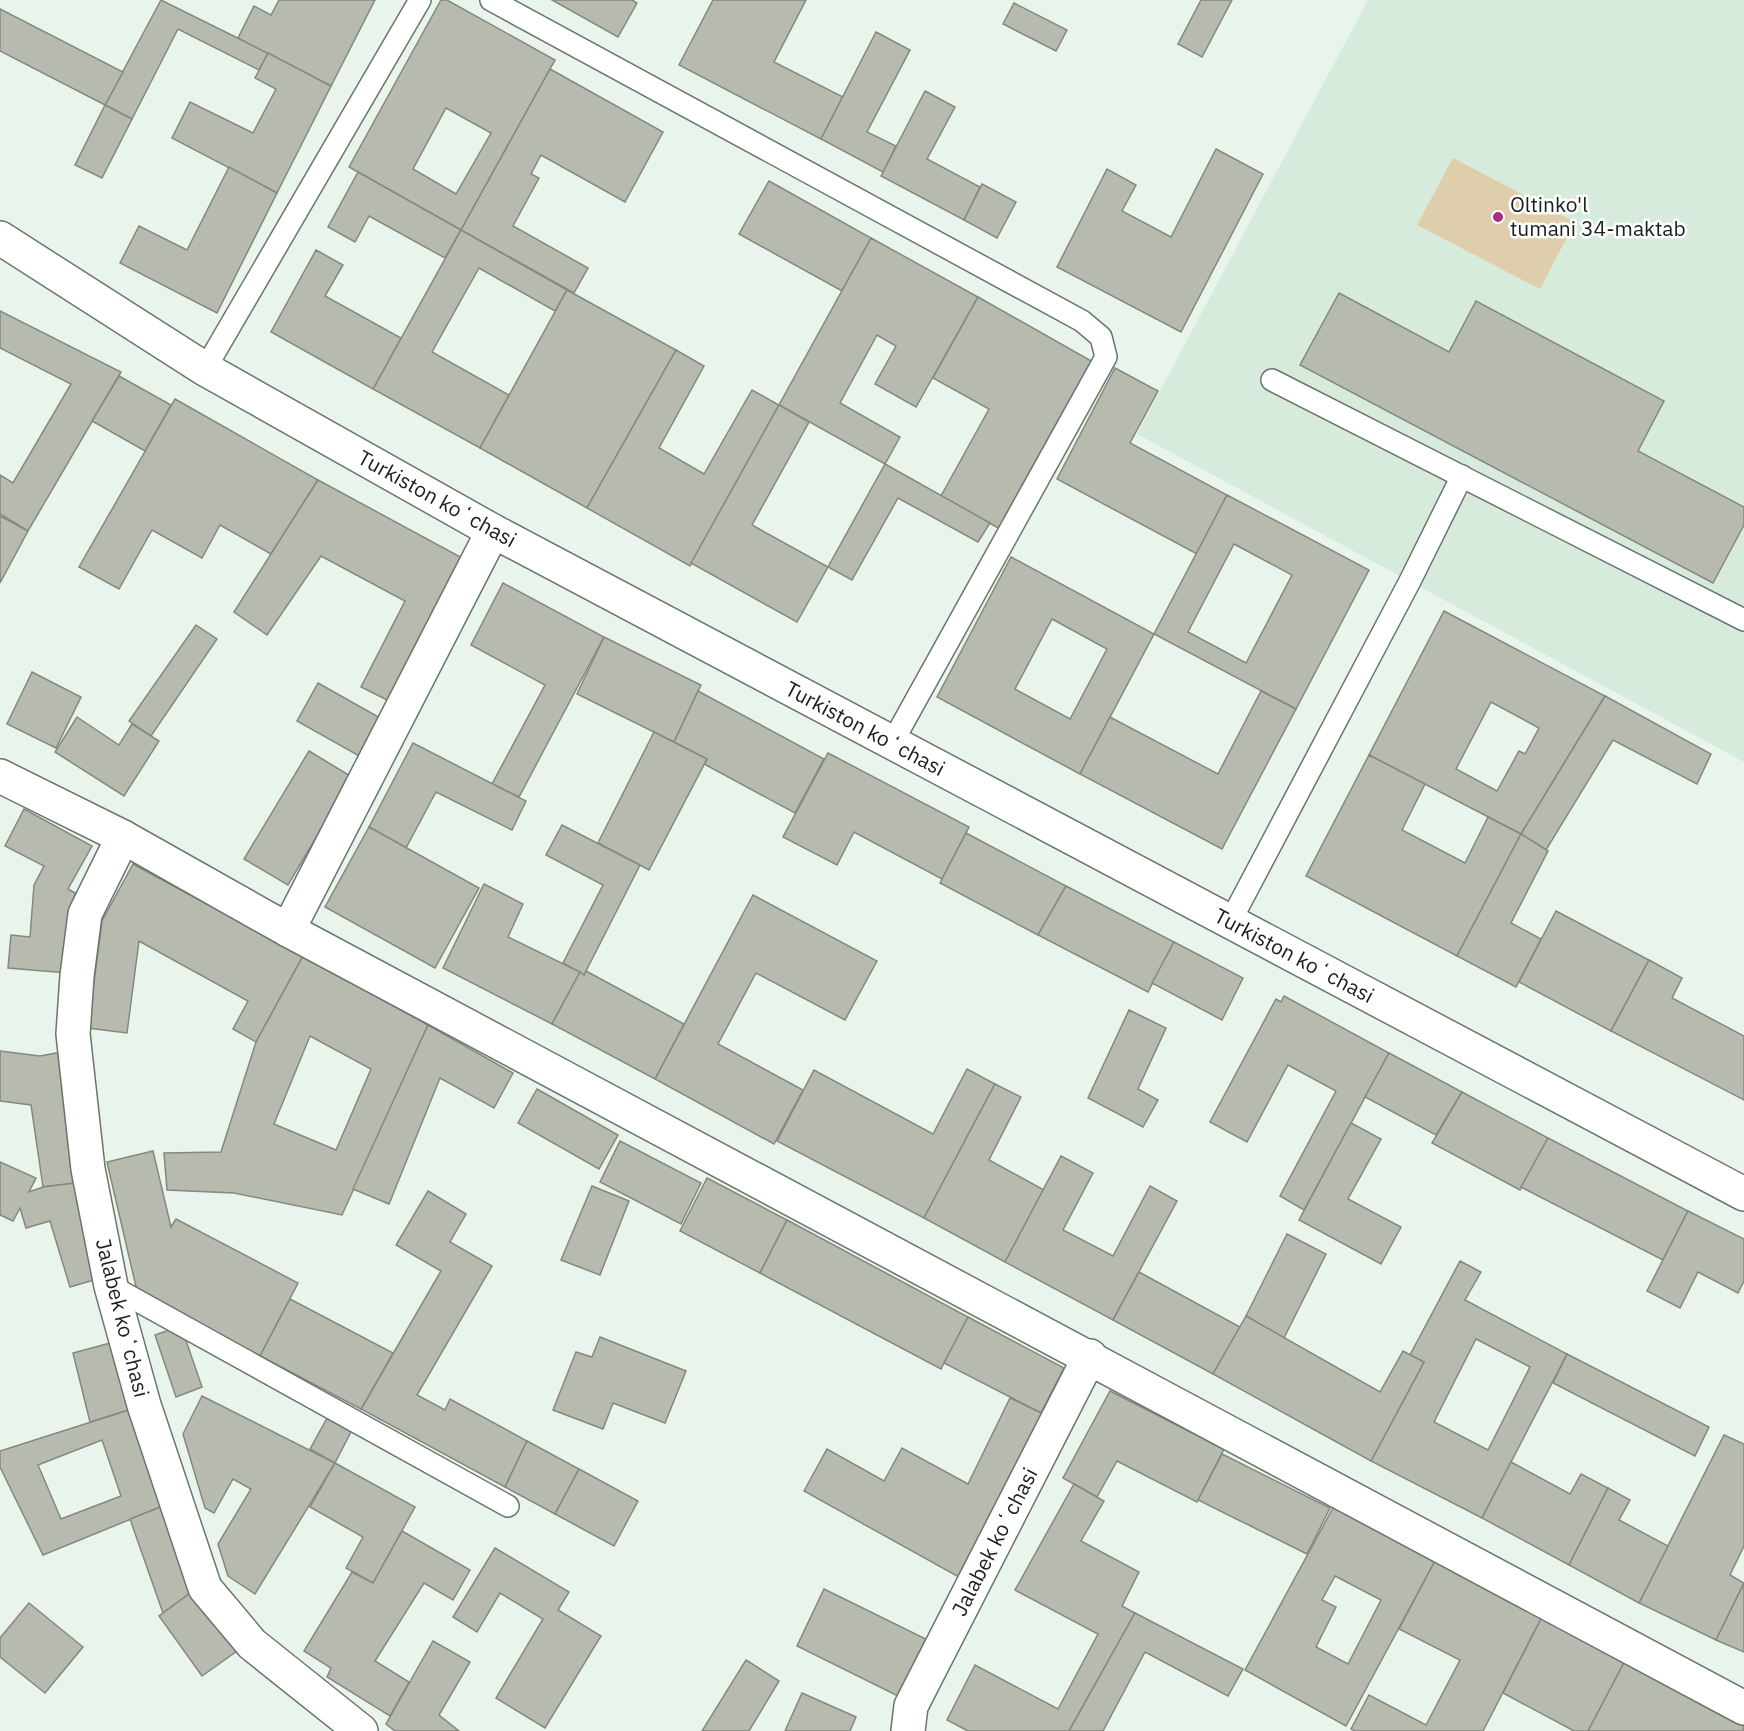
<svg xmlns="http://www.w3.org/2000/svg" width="1744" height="1731" font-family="'IBM Plex Sans',sans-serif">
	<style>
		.built { fill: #d7ebdd }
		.green { fill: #deceac }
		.building { fill: #b7baae; stroke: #85897d; stroke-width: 1.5; fill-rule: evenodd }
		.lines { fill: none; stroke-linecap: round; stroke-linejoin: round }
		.service-casing { stroke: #6a756d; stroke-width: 24 }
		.minor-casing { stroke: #6a756d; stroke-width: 36 }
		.service { stroke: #fff; stroke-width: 21 }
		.minor { stroke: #fff; stroke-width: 33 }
		.poi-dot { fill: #a92f83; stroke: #fff; stroke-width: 2 }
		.labels { text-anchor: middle; stroke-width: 5; stroke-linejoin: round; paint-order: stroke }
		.poi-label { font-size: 21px; fill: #1c201d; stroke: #fff; text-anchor: start }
		.street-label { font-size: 21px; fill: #1c201d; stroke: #fff }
	</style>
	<rect width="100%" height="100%" fill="#e9f5ec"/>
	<polygon class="built" points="1368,0 1744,0 1744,762 1137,434"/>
	<polygon class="green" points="1453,158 1575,222 1540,289 1417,225"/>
	<g class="building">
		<polygon points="161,0 268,53 259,70 178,29 132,119 105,105"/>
		<polygon points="279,0 375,0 331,86 238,38 254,6 271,15"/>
		<path d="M 441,0 L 447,0 L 555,60 L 461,230 L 349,167 ZM 446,108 L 491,133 L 456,194 L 413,169 Z"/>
		<polygon points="552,0 632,0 637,3 618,37"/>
		<polygon points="713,0 806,0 774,62 843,97 821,139 679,65"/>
		<polygon points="1201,0 1232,0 1202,57 1178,44"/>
		<polygon points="1014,3 1067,30 1056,51 1003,24"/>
		<polygon points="0,9 123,72 105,105 0,51"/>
		<polygon points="876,32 910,50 867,132 896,146 883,172 821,139"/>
		<polygon points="268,53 331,86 277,193 172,138 190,102 253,133 276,89 255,78"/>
		<polygon points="550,69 663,132 625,202 541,155 531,174 539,178 513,226 588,268 574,293 461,230"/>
		<polygon points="925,91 955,107 927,159 980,187 964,220 881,176"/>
		<polygon points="105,105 132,119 102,178 75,165"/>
		<polygon points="1216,149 1263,174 1181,332 1057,267 1107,169 1136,185 1122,211 1171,237"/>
		<polygon points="229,167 277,193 217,313 120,263 139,226 187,250"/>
		<polygon points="358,172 461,230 445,258 369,216 355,242 328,227"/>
		<polygon points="769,181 871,238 842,291 739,234"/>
		<polygon points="982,184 1016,202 997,238 964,220"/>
		<polygon points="461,230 567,290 555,311 479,268 432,352 509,395 480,448 373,389"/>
		<polygon points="871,238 978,297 916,407 875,384 896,346 877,335 840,403 900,437 885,464 779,405"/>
		<polygon points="316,250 343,265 325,296 401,338 373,389 271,332"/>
		<polygon points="567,290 676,350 587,508 480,448"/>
		<polygon points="1339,293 1449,352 1476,301 1664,401 1638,451 1744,507 1744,525 1713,583 1300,365"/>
		<polygon points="978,297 1093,362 1000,529 941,496 989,409 933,378"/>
		<polygon points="0,311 121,372 28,531 0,514 0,475 13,483 71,384 0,348"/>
		<polygon points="676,350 704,366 659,448 704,474 752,390 779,405 690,566 587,508"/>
		<polygon points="1115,368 1158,391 1130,443 1227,495 1197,554 1057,479"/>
		<polygon points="119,376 171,405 145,451 92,421"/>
		<polygon points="175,399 318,480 271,554 220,525 202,558 152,530 119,589 79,567"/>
		<polygon points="779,405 809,422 752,525 828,567 797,622 691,563"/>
		<polygon points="885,464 990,523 978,542 898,498 852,580 828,567"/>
		<polygon points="318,480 466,560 393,703 361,687 405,601 321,556 267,635 234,612"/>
		<path d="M 1227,495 L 1369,570 L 1296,709 L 1154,634 ZM 1234,544 L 1292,575 L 1246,663 L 1188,632 Z"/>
		<polygon points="0,516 28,531 0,583"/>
		<path d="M 1011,557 L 1154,634 L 1080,774 L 937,697 ZM 1052,619 L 1107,649 L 1070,719 L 1015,689 Z"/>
		<polygon points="503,583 604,637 519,797 492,784 545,685 471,645"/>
		<path d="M 1444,611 L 1605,696 L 1521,834 L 1369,755 ZM 1491,702 L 1539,728 L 1525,754 L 1519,751 L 1497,791 L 1456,769 Z"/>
		<polygon points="196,625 217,639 151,736 129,721"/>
		<polygon points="604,637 701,685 674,742 577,694"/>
		<polygon points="32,672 81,697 56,748 7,724"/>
		<polygon points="318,683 382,719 361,757 297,721"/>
		<polygon points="698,691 824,759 795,813 704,764 707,759 674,742"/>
		<polygon points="1261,691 1296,709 1222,849 1080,774 1110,717 1218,774"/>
		<polygon points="1605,696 1711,754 1697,784 1613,740 1546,850 1521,834"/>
		<polygon points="77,717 119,745 132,724 159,741 124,796 55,752"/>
		<polygon points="654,732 707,759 649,870 598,843"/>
		<polygon points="413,743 526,801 512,830 436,792 406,848 369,827"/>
		<polygon points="309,751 352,777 288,885 244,859"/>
		<polygon points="828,753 969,827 942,879 854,832 837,865 783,837"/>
		<polygon points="1369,755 1425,784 1402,830 1465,863 1488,817 1521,834 1457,956 1306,876"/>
		<polygon points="24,809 92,846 68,889 75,893 67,973 8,968 11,935 30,937 34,885 44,866 5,846"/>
		<polygon points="562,825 640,865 584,975 563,963 603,885 546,855"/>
		<polygon points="369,827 479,888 435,968 325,907"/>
		<polygon points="966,833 1066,886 1038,935 940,883"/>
		<polygon points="1521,834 1548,851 1511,923 1541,939 1516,987 1457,956"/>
		<polygon points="133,864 303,956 256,1042 233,1029 248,1001 139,941 127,1033 88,1028 102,921"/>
		<polygon points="484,884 523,904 508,937 580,972 552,1024 443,968"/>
		<polygon points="1066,886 1174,942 1148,992 1038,935"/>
		<polygon points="753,895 877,961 845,1020 756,973 718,1044 803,1090 774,1144 655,1079"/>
		<polygon points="1556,911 1649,960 1611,1031 1519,982"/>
		<polygon points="1174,942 1243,978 1222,1020 1152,983"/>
		<path d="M 303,956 L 428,1025 L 342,1215 L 234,1193 L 167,1190 L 164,1153 L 221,1152 L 256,1042 ZM 310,1036 L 371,1069 L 336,1150 L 274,1124 Z"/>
		<polygon points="1649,960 1682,978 1672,998 1744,1036 1744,1100 1611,1031"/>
		<polygon points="586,971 684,1024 655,1079 552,1024 580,972 584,975"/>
		<polygon points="1284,996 1389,1053 1304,1210 1280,1196 1336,1091 1288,1065 1247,1142 1210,1122 1276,999 1281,1002"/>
		<polygon points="1129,1010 1166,1028 1138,1089 1158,1100 1143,1127 1088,1098"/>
		<polygon points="428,1025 513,1073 494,1108 440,1078 389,1204 353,1189"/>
		<polygon points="0,1051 40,1056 62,1052 75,1183 43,1187 31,1105 0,1101"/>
		<polygon points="1389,1053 1462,1092 1436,1135 1365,1097"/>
		<polygon points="967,1069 995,1084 924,1218 777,1141 814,1070 933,1134"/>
		<polygon points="995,1084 1021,1097 989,1160 1044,1190 1005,1262 924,1218"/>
		<polygon points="537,1089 618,1135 599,1169 518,1123"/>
		<polygon points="1462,1092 1548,1138 1520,1190 1432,1143"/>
		<polygon points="1351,1123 1381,1139 1348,1199 1401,1227 1381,1264 1299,1220"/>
		<polygon points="1548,1138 1688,1211 1663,1260 1521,1187"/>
		<polygon points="620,1141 701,1183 681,1224 600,1182"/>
		<polygon points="153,1151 171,1227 176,1219 298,1283 260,1356 137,1291 107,1162"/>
		<polygon points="1061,1156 1093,1173 1063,1230 1113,1256 1150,1186 1177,1201 1113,1320 1005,1262"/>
		<polygon points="0,1162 36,1178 29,1192 43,1187 75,1183 104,1277 70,1287 50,1221 26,1228 20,1208 13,1221 0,1215"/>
		<polygon points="707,1178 787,1220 760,1273 680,1231"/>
		<polygon points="592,1186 629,1201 600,1275 561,1260"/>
		<polygon points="428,1191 466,1214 450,1242 492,1266 417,1395 445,1410 450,1399 527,1441 505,1487 361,1409 441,1271 396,1245"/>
		<polygon points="1688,1211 1744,1239 1744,1281 1738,1293 1698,1272 1680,1308 1647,1291"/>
		<polygon points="787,1220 968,1317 941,1369 760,1273"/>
		<polygon points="1287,1234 1326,1254 1284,1338 1246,1316"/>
		<path d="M 1460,1261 L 1481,1272 L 1465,1300 L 1567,1354 L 1482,1518 L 1371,1461 L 1424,1362 L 1410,1355 ZM 1476,1339 L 1530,1367 L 1488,1450 L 1434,1422 Z"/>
		<polygon points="1139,1272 1240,1327 1213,1374 1113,1320"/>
		<polygon points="290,1299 393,1353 361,1409 260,1356"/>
		<polygon points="1246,1316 1380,1392 1403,1351 1424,1362 1371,1461 1213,1374"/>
		<polygon points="968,1317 1064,1368 1041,1413 944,1363"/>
		<polygon points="181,1326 202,1387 176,1397 155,1335"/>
		<polygon points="600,1337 686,1371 665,1423 613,1403 603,1429 553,1410 576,1352 592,1357"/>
		<polygon points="114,1342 132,1409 90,1422 73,1353"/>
		<polygon points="1567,1354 1709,1427 1695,1456 1553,1383"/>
		<polygon points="1110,1391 1224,1449 1197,1502 1117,1461 1097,1497 1063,1478"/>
		<polygon points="202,1396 335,1463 255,1594 228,1576 218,1544 251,1489 233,1479 214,1513 205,1508 183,1434"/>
		<polygon points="1010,1398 1048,1416 966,1581 804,1491 827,1449 884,1481 902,1448 968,1484"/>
		<path d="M 132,1409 L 163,1506 L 43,1555 L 0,1467 L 0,1451 ZM 102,1440 L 121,1496 L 61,1519 L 38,1465 Z"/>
		<polygon points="331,1411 355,1424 335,1463 310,1449"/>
		<polygon points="1724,1435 1744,1444 1744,1546 1730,1575 1744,1583 1716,1640 1639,1603"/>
		<polygon points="527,1441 579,1469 555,1514 505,1487"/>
		<polygon points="1222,1454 1330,1508 1307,1554 1198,1500"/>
		<polygon points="1511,1462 1570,1494 1581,1474 1608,1488 1569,1565 1482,1518"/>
		<polygon points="335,1463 415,1507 373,1583 346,1568 363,1537 310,1507"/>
		<polygon points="579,1469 638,1501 614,1546 555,1514"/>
		<polygon points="1074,1484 1104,1501 1081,1541 1139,1572 1122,1606 1135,1613 1069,1731 968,1731 947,1720 975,1665 1058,1709 1098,1634 1015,1590"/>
		<polygon points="1608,1488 1630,1500 1619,1520 1668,1546 1639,1603 1569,1565"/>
		<polygon points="163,1506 193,1591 163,1613 130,1519"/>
		<path d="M 1334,1506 L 1435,1561 L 1346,1726 L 1245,1670 ZM 1335,1576 L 1381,1600 L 1348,1664 L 1316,1647 L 1336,1607 L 1322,1600 Z"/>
		<polygon points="402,1531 470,1570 453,1600 424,1583 375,1661 409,1682 390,1716 327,1677 331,1668 304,1651 352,1572 373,1583"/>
		<polygon points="495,1548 569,1592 558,1610 601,1636 545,1728 496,1698 543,1619 500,1593 477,1632 453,1617"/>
		<polygon points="1436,1559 1543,1615 1483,1731 1355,1731 1351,1729 1369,1695 1426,1725 1460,1660 1399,1629"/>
		<polygon points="1744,1583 1744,1652 1716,1640"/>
		<polygon points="824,1589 932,1642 904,1699 797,1646"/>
		<polygon points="193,1591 237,1651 202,1676 159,1616"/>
		<polygon points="29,1603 83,1647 45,1693 0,1657 0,1638"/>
		<polygon points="1135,1613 1243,1669 1228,1696 1145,1652 1103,1731 1069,1731"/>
		<polygon points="1543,1615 1626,1659 1588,1731 1574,1731 1503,1693"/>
		<polygon points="433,1641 470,1662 439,1715 459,1731 395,1731 386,1724"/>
		<polygon points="1626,1659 1744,1723 1743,1731 1588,1731"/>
		<polygon points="746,1660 779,1681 749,1731 702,1731"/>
		<polygon points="802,1693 856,1717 850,1731 785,1731"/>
	</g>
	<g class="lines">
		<g class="service-casing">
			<g id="service">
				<polyline points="491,0 1082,321 1101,337 1106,357 892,743"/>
				<polyline points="205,369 420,0"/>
				<polyline points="1272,380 1744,620"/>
				<polyline points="1230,922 1410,581 1462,476"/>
				<polyline points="111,1286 508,1506"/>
			</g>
		</g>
		<g class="minor-casing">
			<g id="minor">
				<polyline points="0,238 205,369 493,531 1744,1194"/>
				<polyline points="0,776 123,837 288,930 1744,1708"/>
				<polyline points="123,837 85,914 77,976 73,1034 88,1169 111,1286 144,1405 205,1588 252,1644 361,1731"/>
				<polyline points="288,930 493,531"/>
				<polyline points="908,1731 911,1706 1090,1356"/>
			</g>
		</g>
		<use href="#service" class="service"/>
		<use href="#minor" class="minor"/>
	</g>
	<circle class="poi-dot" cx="1498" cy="217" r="6"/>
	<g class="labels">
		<g class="poi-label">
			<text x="1510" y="212">Oltinko'l<tspan x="1510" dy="24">tumani 34-maktab</tspan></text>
		</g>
		<g class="street-label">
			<text transform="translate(437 499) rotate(29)" y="7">Turkiston koʻchasi</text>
			<text transform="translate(865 729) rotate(28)" y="7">Turkiston koʻchasi</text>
			<text transform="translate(1294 956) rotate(28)" y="7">Turkiston koʻchasi</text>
			<text transform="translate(122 1318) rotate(76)" y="7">Jalabek koʻchasi</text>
			<text transform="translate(995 1542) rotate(-63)" y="7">Jalabek koʻchasi</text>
		</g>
	</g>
</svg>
